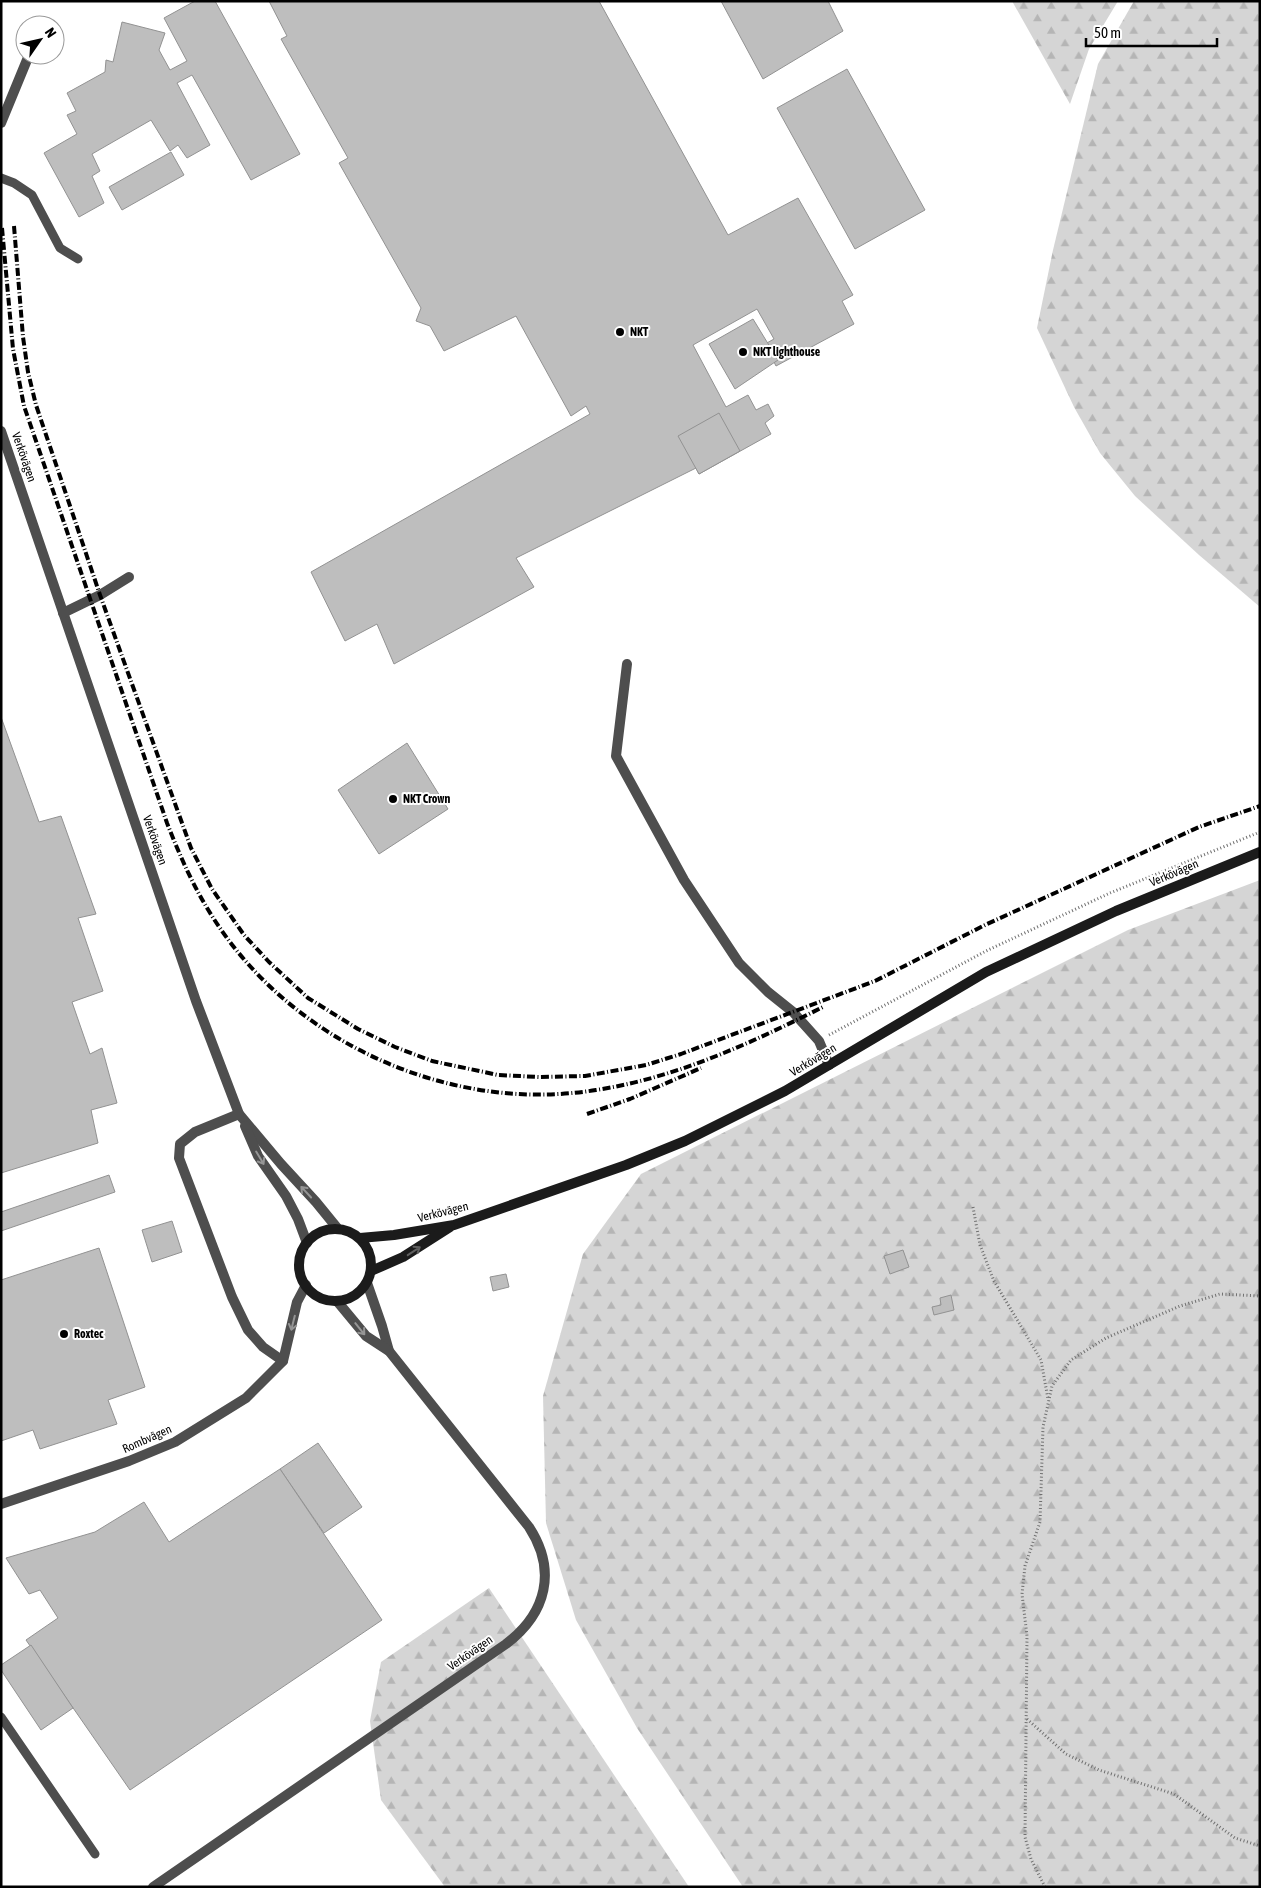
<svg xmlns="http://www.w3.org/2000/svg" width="1261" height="1888" font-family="'Asap Condensed',sans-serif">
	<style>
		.forest { fill: url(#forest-firs) }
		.building { fill: #bebebe; stroke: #929292 }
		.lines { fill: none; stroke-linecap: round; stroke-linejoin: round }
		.path { stroke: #707070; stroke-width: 3; stroke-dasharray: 1 2.5; stroke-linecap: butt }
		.service { stroke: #4e4e4e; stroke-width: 9 }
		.minor { stroke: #4e4e4e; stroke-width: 10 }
		.secondary { stroke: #1b1b1b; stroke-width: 10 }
		.rail { stroke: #000; stroke-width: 4; stroke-dasharray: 8 2.5 1 2.5; stroke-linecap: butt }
		.oneway { stroke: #959595 }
		.oneway2 { stroke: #5f5f5f }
		.poi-dot { fill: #000; stroke: #fff; stroke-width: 2 }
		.labels { text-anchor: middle; stroke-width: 4; stroke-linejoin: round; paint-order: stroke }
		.poi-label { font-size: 12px; font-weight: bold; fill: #000; stroke: #fff; text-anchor: start }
		.street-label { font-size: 12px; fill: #000; stroke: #fff }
	</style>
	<defs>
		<pattern id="forest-firs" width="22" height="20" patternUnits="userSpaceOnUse" patternTransform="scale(1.25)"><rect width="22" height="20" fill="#d5d5d5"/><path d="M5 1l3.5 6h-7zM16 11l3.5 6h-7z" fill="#b5b5b5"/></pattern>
	</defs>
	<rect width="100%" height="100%" fill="#fff"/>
	<g class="forest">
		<polygon points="1012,1 1118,1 1089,49 1070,104"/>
		<polygon points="1134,1 1260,1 1260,607 1199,555 1135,496 1100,453 1074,407 1037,328 1053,250 1098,64"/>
		<polygon points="1260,880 1260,1887 743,1887 637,1728 576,1620 546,1523 543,1396 583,1254 641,1174 1128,930"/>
		<polygon points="489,1588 689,1887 445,1887 381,1800 370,1721 381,1662"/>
	</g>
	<g class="building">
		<polygon points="195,1 215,1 300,154 251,180 192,75 177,83 210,145 187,158 178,145 170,151 151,120 92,154 100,171 92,176 104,203 79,217 44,153 77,134 67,115 76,111 67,93 105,72 106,60 113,62 122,22 165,33 159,50 170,70 187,61 164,18"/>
		<polygon points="269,1 599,1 728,235 798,198 853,295 842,301 854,324 776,366 765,344 774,339 757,309 693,345 726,407 748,395 756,410 768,404 774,416 765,423 771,434 699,474 696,468 516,558 534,587 394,664 377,624 345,641 311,572 590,414 586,406 571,416 516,316 444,351 430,326 416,321 421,308 339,163 348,158 281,39 287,36"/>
		<polygon points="721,1 828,1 843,31 763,79"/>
		<polygon points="847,69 925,210 855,249 777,108"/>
		<polygon points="171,152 184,175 122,210 109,187"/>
		<polygon points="753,319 778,360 735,389 709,344"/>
		<polygon points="719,413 740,451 699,474 678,436"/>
		<polygon points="1,717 39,822 61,816 96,914 78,918 103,991 72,1002 90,1054 102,1048 117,1103 91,1110 98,1143 1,1173"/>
		<polygon points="407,743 448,809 379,854 338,790"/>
		<polygon points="109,1175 115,1192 1,1231 1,1212"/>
		<polygon points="172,1221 182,1252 152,1262 142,1230"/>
		<polygon points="99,1248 145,1387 108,1400 117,1424 40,1449 33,1430 1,1441 1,1280"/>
		<polygon points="903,1250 909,1267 890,1274 884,1256"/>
		<polygon points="506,1274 509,1287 493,1291 490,1277"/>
		<polygon points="951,1295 954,1310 934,1315 932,1307 941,1305 940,1298"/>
		<polygon points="318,1443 362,1507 324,1533 280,1469"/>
		<polygon points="280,1469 382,1620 130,1790 26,1640 58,1618 40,1590 29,1594 6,1558 95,1532 144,1502 169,1542"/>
		<polygon points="31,1645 73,1708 41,1730 1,1670 1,1665"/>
	</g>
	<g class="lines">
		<g class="path">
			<polyline points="829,1035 986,951 1110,893 1260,832"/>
			<polyline points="973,1207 980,1245 994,1281 1041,1360 1048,1399"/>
			<polyline points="1027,1719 1066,1754 1099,1770 1174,1794 1235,1838 1260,1846"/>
			<polyline points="1045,1887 1031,1859 1025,1837 1027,1636 1022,1594 1025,1566 1040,1522 1043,1427 1052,1386 1071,1360 1106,1338 1180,1306 1220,1294 1260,1296"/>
		</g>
		<g class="service">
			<polyline points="1,178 14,183 32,195 60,248 78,259"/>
			<polyline points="1,1717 95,1854"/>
		</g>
		<g class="minor">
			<polyline points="1,123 29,55"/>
			<polyline points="1,431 196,1001 239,1114 281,1164 316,1202 338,1229"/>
			<polyline points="63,613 100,595 129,577"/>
			<polyline points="627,664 616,756 684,880 739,963 768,992 793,1012 819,1041 829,1065"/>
			<polyline points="239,1114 195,1132 180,1144 179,1158 232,1297 248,1330 263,1347 283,1361"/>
			<polyline points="245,1126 258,1156 286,1196 298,1219 307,1243"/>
			<polyline points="367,1283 382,1326 389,1351"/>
			<polyline points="1,1504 129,1461 175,1442 246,1398 283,1361 297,1302 306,1285"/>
			<path d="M 153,1887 L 506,1644 C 547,1613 557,1570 529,1527 L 389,1351 L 366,1336 L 337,1301"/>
		</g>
		<g class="secondary">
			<circle cx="335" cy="1265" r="36"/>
			<polyline points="360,1238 394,1235 454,1225 626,1165 685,1141 785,1091 986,972 1116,911 1260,852"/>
			<polyline points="371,1271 403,1257 450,1227"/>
		</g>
		<g class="rail">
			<polyline points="14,226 23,337 28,372 36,405 100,595 191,848 212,889 244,935 269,962 308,998 358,1029 395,1047 432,1061 498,1075 540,1077 585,1076 646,1065 681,1054 875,981 985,925 1199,827 1260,806"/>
			<path d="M 2,228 L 13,349 L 24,406 L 167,823 C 180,856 193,886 212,916 C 291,1042 449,1114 596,1090 C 676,1078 751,1043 823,1007"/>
			<polyline points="587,1114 630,1099 701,1068"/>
		</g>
	</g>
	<defs><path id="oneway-shaft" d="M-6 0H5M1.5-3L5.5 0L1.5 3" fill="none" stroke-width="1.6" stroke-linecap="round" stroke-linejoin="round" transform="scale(1.25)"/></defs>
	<g class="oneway">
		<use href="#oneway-shaft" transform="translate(260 1158) rotate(59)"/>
		<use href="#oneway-shaft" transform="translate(306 1192) rotate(-133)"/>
		<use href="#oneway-shaft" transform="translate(293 1323) rotate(104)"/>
		<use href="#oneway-shaft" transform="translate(360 1329) rotate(51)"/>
	</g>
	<use class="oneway2" href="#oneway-shaft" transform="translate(414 1251) rotate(-33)"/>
	<g class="poi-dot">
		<circle cx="620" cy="332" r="5"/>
		<circle cx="743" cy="352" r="5"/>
		<circle cx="393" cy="799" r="5"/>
		<circle cx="64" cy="1334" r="5"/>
	</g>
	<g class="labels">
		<g class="poi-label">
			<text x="630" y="336">NKT</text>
			<text x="753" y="356">NKT lighthouse</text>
			<text x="403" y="803">NKT Crown</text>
			<text x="74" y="1338">Roxtec</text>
		</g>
		<g class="street-label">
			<text transform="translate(24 457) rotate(71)" y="4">Verkövägen</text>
			<text transform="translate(155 840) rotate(71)" y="4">Verkövägen</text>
			<text transform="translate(1174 873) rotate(-23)" y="4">Verkövägen</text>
			<text transform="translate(813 1060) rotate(-31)" y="4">Verkövägen</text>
			<text transform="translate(443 1212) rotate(-14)" y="4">Verkövägen</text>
			<text transform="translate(147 1439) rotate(-24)" y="4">Rombvägen</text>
			<text transform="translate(470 1653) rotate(-35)" y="4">Verkövägen</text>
		</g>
	</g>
	<rect width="1261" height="1888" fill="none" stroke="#000000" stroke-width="5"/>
	<g transform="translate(40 40) rotate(56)"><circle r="24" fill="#ffffff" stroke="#999999"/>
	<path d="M0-4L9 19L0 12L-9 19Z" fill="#000000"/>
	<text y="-8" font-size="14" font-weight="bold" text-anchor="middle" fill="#000000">N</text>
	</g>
	<path d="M1086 38v8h131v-8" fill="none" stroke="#000000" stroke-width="2.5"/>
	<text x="1094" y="38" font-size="15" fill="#000000" stroke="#ffffff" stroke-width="4" paint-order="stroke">50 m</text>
</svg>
